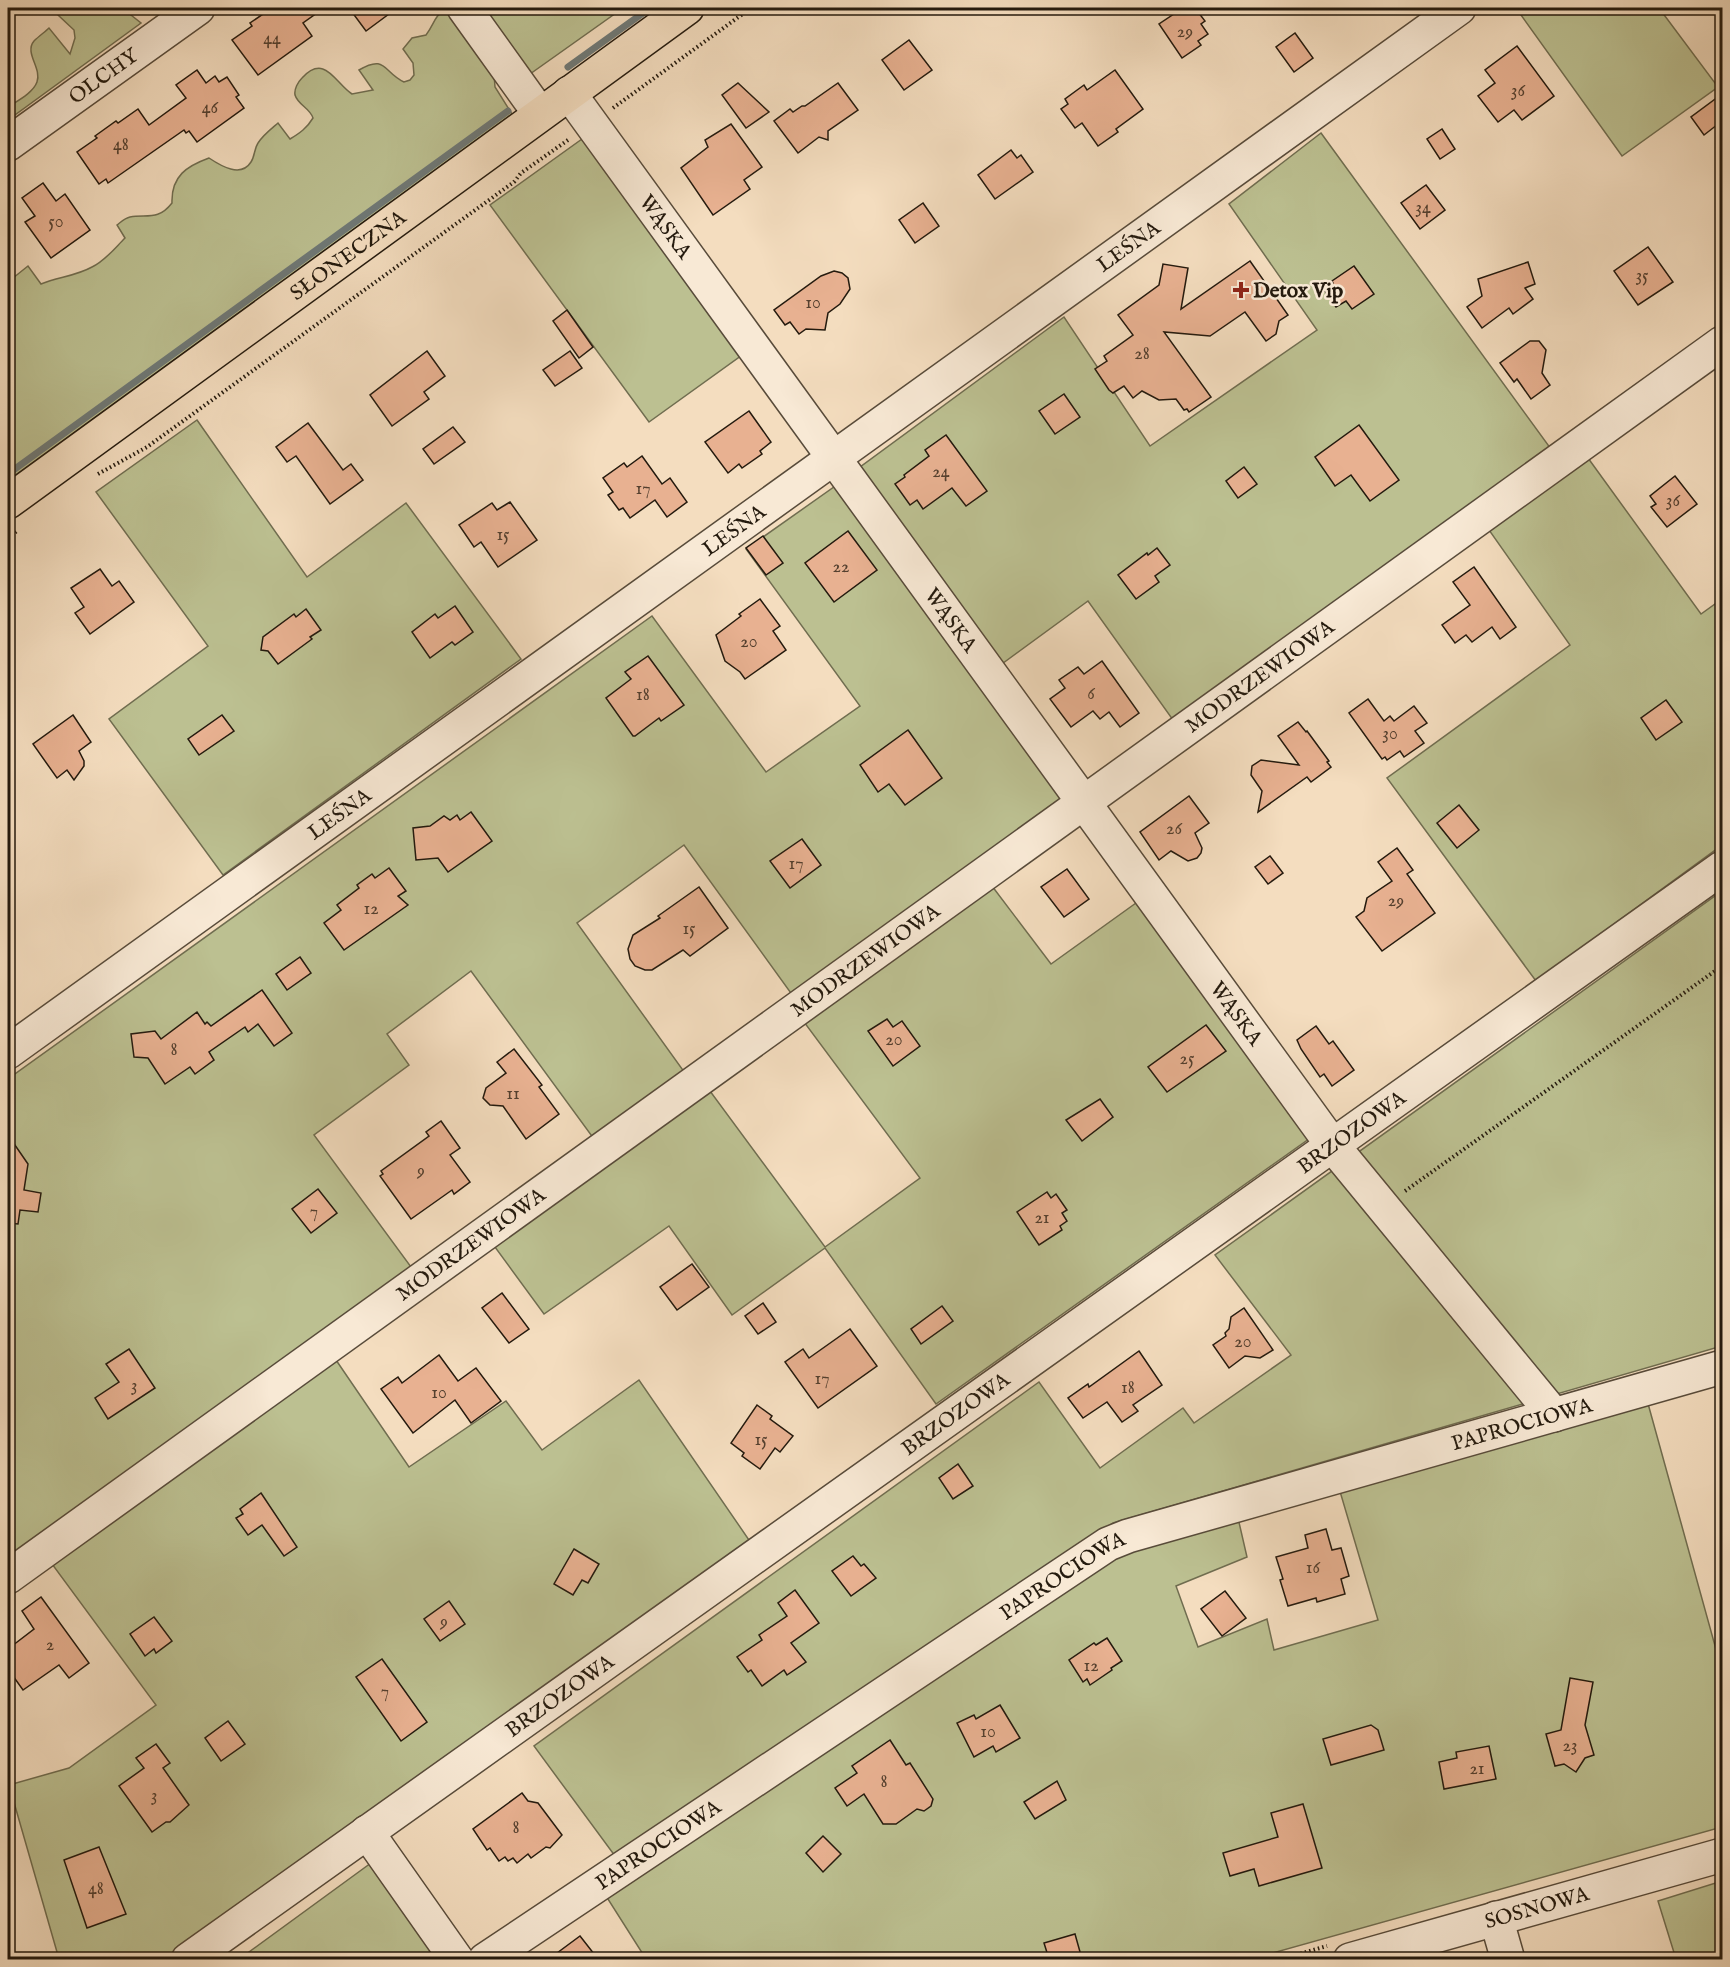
<svg xmlns="http://www.w3.org/2000/svg" width="1730" height="1967" font-family="'IM FELL English',serif">
	<style>
		.green { fill: #bcc091; stroke: #706d50; stroke-width: 1.5 }
		.lines { fill: none; stroke-linecap: round; stroke-linejoin: round }
		.stream { stroke: #6f7977; stroke-width: 7 }
		.building { fill: #e8b191; stroke: #241a0e; stroke-width: 1.5 }
		.minor-casing { stroke: #584b3a; stroke-width: 36 }
		.major-casing { stroke: #241a0e; stroke-width: 36 }
		.path { stroke: #241a0e; stroke-width: 4; stroke-dasharray: 1.5 3; stroke-linecap: butt }
		.minor { stroke: #f8e9d5; stroke-width: 33 }
		.major { stroke: #f4ddbf; stroke-width: 33 }
		.poi-dot { fill: #8f2418; stroke: #f8e9d5; stroke-width: 2 }
		.labels { text-anchor: middle; stroke-width: 5; stroke-linejoin: round; paint-order: stroke }
		.number-label { font-size: 18px; fill: #55402f }
		.street-label { font-size: 21px; fill: #241a0e; stroke: #f8e9d5 }
		.poi-label { font-size: 21px; font-weight: bold; fill: #241a0e; stroke: #f8e9d5; text-anchor: start }
	</style>
	<rect width="100%" height="100%" fill="#f4ddbf"/>
	<filter id="stains"><feTurbulence type="fractalNoise" baseFrequency=".00333" numOctaves="4"/><feColorMatrix values="0 0 0 0 .2 0 0 0 0 .09 0 0 0 0 .02 0 0 0 .5 -.17"/></filter>
	<radialGradient id="worn" r=".72"><stop offset=".6" stop-color="#630" stop-opacity="0"/><stop offset="1" stop-color="#630" stop-opacity=".3"/></radialGradient>
	<g class="green">
		<path d="M 54,8 L 122,8 L 141,23 L 8,120 L 8,107 C 17,101 33,93 37,82 C 42,68 24,53 34,41 C 39,36 45,32 49,28 L 70,54 L 75,38 L 74,30 L 58,15 Z"/>
		<path d="M 446,8 L 494,74 L 495,87 L 512,114 L 8,481 L 8,282 L 28,266 L 41,284 C 58,277 76,276 92,267 C 105,261 115,248 125,238 L 117,225 C 121,222 125,218 130,217 C 147,214 158,221 172,203 C 171,176 187,166 209,158 C 221,166 241,178 251,162 C 255,156 254,149 258,143 C 263,135 271,129 278,123 L 290,139 C 300,133 307,128 313,118 C 310,108 298,105 295,95 C 294,89 298,82 302,78 C 325,53 335,83 352,94 L 373,90 L 359,70 C 386,54 383,72 404,82 L 410,80 L 414,75 L 413,63 L 403,49 L 412,38 L 426,35 C 435,23 433,18 446,8 Z"/>
		<polygon points="483,8 623,8 530,74"/>
		<polygon points="1516,8 1659,8 1718,87 1622,156"/>
		<polygon points="1321,133 1551,449 1173,720 1088,601 995,669 852,473 1064,317 1150,446 1317,330 1229,204"/>
		<polygon points="589,134 749,350 649,422 490,205"/>
		<polygon points="197,420 307,577 406,503 521,659 223,875 109,719 208,646 96,492"/>
		<polygon points="1588,458 1701,614 1722,599 1722,845 1536,981 1387,778 1570,645 1489,530"/>
		<polygon points="841,482 1069,795 793,996 684,845 577,923 685,1073 594,1139 471,971 387,1034 409,1065 314,1135 414,1271 8,1560 8,1079 652,616 766,772 860,706 746,549"/>
		<polygon points="992,886 1051,964 1143,898 1313,1136 936,1404 825,1248 732,1315 669,1226 544,1314 492,1243 710,1091 825,1247 920,1178 804,1022"/>
		<polygon points="1722,891 1722,1346 1113,1523 615,1856 534,1746 1039,1382 1100,1468 1183,1408 1194,1423 1291,1355 1215,1255"/>
		<polygon points="336,1360 409,1467 506,1401 542,1450 639,1380 749,1540 167,1959 59,1959 9,1785 69,1768 156,1705 52,1564"/>
		<polygon points="1647,1400 1722,1671 1722,1827 1251,1959 646,1959 606,1896 1122,1550 1238,1518 1247,1557 1176,1586 1198,1647 1267,1619 1274,1650 1378,1620 1339,1488"/>
		<polygon points="371,1863 441,1960 238,1960"/>
		<polygon points="1722,1881 1722,1959 1676,1959 1658,1901"/>
	</g>
	<g class="lines">
		<g class="stream">
			<polyline points="568,67 650,8"/>
			<polyline points="8,474 508,111"/>
		</g>
	</g>
	<g class="building">
		<polygon points="272,8 324,8 303,23 312,36 258,75 232,40 252,26 250,23"/>
		<polygon points="349,8 397,8 366,31"/>
		<polygon points="1183,8 1195,8 1205,21 1201,24 1208,34 1198,41 1201,45 1182,58 1159,24"/>
		<polygon points="1295,33 1313,58 1294,72 1276,47"/>
		<polygon points="909,40 932,70 904,90 882,60"/>
		<polygon points="1517,46 1554,96 1522,120 1514,110 1498,122 1478,96 1495,83 1485,70"/>
		<polygon points="197,70 206,83 215,76 219,82 227,77 239,95 236,97 244,108 197,142 189,131 186,133 184,130 108,183 106,179 99,184 77,152 97,138 95,136 116,121 118,123 138,109 149,125 186,98 176,85"/>
		<polygon points="1115,70 1143,109 1116,129 1118,132 1098,146 1082,123 1075,128 1061,109 1068,104 1065,99 1084,85 1087,90"/>
		<polygon points="738,83 769,112 746,128 722,95"/>
		<polygon points="838,83 858,110 828,131 828,140 819,137 798,153 774,121 790,109 793,112 802,106 805,106"/>
		<polygon points="1722,94 1722,121 1704,135 1691,117"/>
		<polygon points="731,124 762,167 744,180 750,189 713,215 681,168 708,147 705,140"/>
		<polygon points="1442,129 1455,149 1440,159 1427,139"/>
		<polygon points="1011,150 1017,158 1021,155 1033,172 995,199 978,175"/>
		<polygon points="43,183 56,201 65,194 90,230 51,258 25,222 35,216 22,198"/>
		<polygon points="1426,185 1445,210 1420,229 1401,203"/>
		<polygon points="923,203 939,226 915,243 899,220"/>
		<polygon points="1648,247 1673,282 1638,305 1614,271"/>
		<polygon points="1250,261 1288,315 1279,321 1276,334 1266,341 1245,312 1210,336 1164,332 1211,397 1189,412 1187,409 1184,410 1176,399 1159,400 1142,391 1133,398 1124,386 1113,393 1109,390 1095,369 1107,361 1104,356 1133,335 1118,315 1159,285 1163,264 1188,268 1181,309"/>
		<polygon points="1528,262 1535,284 1525,288 1533,299 1513,314 1509,308 1482,328 1467,307 1482,296 1478,279"/>
		<polygon points="1354,266 1374,294 1352,309 1346,301 1336,307 1324,290 1333,283 1332,281"/>
		<polygon points="834,271 842,273 848,278 850,289 840,304 828,313 825,330 806,329 799,334 790,322 785,325 774,310 821,276"/>
		<polygon points="567,310 593,347 579,358 553,321"/>
		<polygon points="1530,341 1539,341 1546,350 1542,373 1550,385 1531,399 1517,379 1514,382 1500,363"/>
		<polygon points="427,351 445,376 424,392 429,399 392,426 370,395"/>
		<polygon points="570,351 582,368 555,386 543,370"/>
		<polygon points="1064,394 1080,417 1055,434 1039,411"/>
		<polygon points="749,411 771,442 760,451 762,454 742,468 739,464 728,473 705,442"/>
		<polygon points="308,423 343,470 351,464 363,480 330,504 296,456 287,462 276,447"/>
		<polygon points="1359,425 1399,480 1370,501 1351,475 1335,486 1315,457"/>
		<polygon points="453,427 465,442 434,464 423,449"/>
		<polygon points="946,435 987,491 966,506 952,488 923,509 917,500 910,505 895,484 905,477 904,475 929,456 925,450"/>
		<polygon points="642,456 662,484 670,478 687,502 667,517 655,500 630,518 623,508 619,510 608,495 613,492 603,478 624,463 627,467"/>
		<polygon points="1244,467 1257,484 1238,498 1226,481"/>
		<polygon points="1675,476 1697,504 1667,527 1651,507 1656,504 1650,496"/>
		<polygon points="510,502 537,540 498,567 481,542 474,547 459,525 492,503 497,510"/>
		<polygon points="848,531 877,570 834,602 805,563"/>
		<polygon points="763,536 783,563 766,575 746,548"/>
		<polygon points="1157,548 1170,565 1155,576 1159,582 1136,599 1118,575 1147,553 1148,555"/>
		<polygon points="1474,567 1516,627 1500,639 1492,627 1472,642 1466,635 1455,643 1442,625 1470,605 1453,582"/>
		<polygon points="100,569 112,586 119,581 134,602 90,634 75,613 84,607 71,588"/>
		<polygon points="760,599 780,626 773,631 786,650 745,679 740,672 725,661 716,635 741,616 739,614"/>
		<polygon points="455,606 473,632 455,645 452,642 430,658 412,632 435,614 438,618"/>
		<polygon points="306,609 321,630 310,637 312,639 278,664 268,651 261,650 263,637 294,614 296,617"/>
		<polygon points="648,656 684,705 661,721 659,718 635,736 633,736 606,698 631,679 625,672"/>
		<polygon points="1102,661 1139,713 1120,727 1109,712 1100,719 1093,711 1071,727 1050,699 1065,688 1059,680 1078,667 1084,674"/>
		<polygon points="1368,699 1384,721 1390,716 1394,721 1414,706 1427,723 1415,731 1424,743 1404,757 1400,751 1387,760 1385,757 1382,759 1349,713"/>
		<polygon points="1666,700 1682,722 1656,740 1641,718"/>
		<polygon points="73,715 91,742 79,751 84,761 84,766 74,780 67,770 57,778 33,744"/>
		<polygon points="222,715 234,731 199,755 188,739"/>
		<polygon points="1298,722 1306,732 1307,731 1329,761 1327,762 1331,767 1311,782 1307,777 1258,812 1262,791 1251,775 1252,766 1261,760 1299,765 1278,736"/>
		<polygon points="908,730 942,778 905,805 889,784 878,792 860,765"/>
		<polygon points="1189,796 1209,823 1195,833 1202,848 1201,853 1197,858 1188,861 1171,851 1159,860 1140,832"/>
		<polygon points="1459,805 1479,830 1457,848 1437,823"/>
		<polygon points="471,812 492,841 448,872 438,858 416,860 413,828 430,826 444,816 450,820 457,815 460,820"/>
		<polygon points="802,839 821,865 790,888 770,861"/>
		<polygon points="1397,848 1413,870 1407,874 1435,913 1382,951 1356,917 1364,911 1367,898 1392,881 1378,862"/>
		<polygon points="1270,856 1283,873 1268,884 1255,867"/>
		<polygon points="389,868 406,891 398,896 408,905 344,950 324,923 341,910 337,905 359,888 357,885 372,874 375,878"/>
		<polygon points="1067,869 1089,899 1064,917 1041,887"/>
		<polygon points="699,887 728,928 690,956 683,950 652,970 645,970 635,966 630,959 628,949 633,935 660,918 658,916"/>
		<polygon points="300,957 311,973 287,990 276,974"/>
		<polygon points="262,990 292,1033 274,1046 258,1024 248,1032 245,1027 209,1052 214,1060 195,1074 190,1067 165,1084 148,1058 134,1057 131,1034 155,1031 161,1039 197,1012 205,1024 207,1022 211,1026"/>
		<polygon points="887,1019 893,1027 902,1021 920,1046 893,1066 868,1031"/>
		<polygon points="1206,1025 1226,1051 1167,1092 1148,1067"/>
		<polygon points="1316,1026 1329,1044 1333,1041 1354,1070 1332,1086 1324,1074 1320,1077 1301,1049 1297,1040"/>
		<polygon points="514,1049 542,1085 539,1087 559,1114 526,1139 503,1106 490,1105 483,1098 486,1088 506,1073 497,1062"/>
		<polygon points="1100,1099 1113,1117 1082,1141 1066,1120"/>
		<polygon points="441,1121 460,1148 450,1155 470,1182 454,1194 452,1190 411,1219 380,1176 383,1174 381,1171 429,1136 426,1132"/>
		<polygon points="8,1135 28,1164 24,1190 41,1193 38,1212 20,1210 18,1224 8,1223"/>
		<polygon points="318,1189 337,1213 311,1233 292,1209"/>
		<polygon points="1047,1192 1051,1198 1056,1194 1067,1210 1062,1213 1067,1221 1060,1226 1062,1230 1039,1245 1017,1212"/>
		<polygon points="692,1264 709,1287 677,1310 660,1287"/>
		<polygon points="502,1293 529,1329 509,1343 482,1308"/>
		<polygon points="763,1303 776,1322 758,1334 745,1316"/>
		<polygon points="942,1306 953,1321 921,1344 911,1329"/>
		<polygon points="1244,1308 1273,1350 1260,1358 1245,1356 1229,1368 1213,1345 1226,1336 1225,1333 1229,1329 1231,1317"/>
		<polygon points="850,1329 877,1366 818,1408 785,1362 803,1349 809,1358"/>
		<polygon points="129,1349 155,1388 108,1419 95,1398 119,1382 106,1364"/>
		<polygon points="1139,1351 1162,1385 1133,1405 1138,1411 1122,1422 1107,1402 1083,1418 1068,1398 1088,1384 1089,1387"/>
		<polygon points="439,1355 458,1381 476,1368 501,1401 471,1423 455,1400 413,1433 381,1389 398,1377 402,1383"/>
		<polygon points="757,1405 772,1416 770,1419 793,1436 780,1452 775,1448 760,1469 742,1456 744,1453 731,1443"/>
		<polygon points="958,1464 973,1486 953,1499 939,1478"/>
		<polygon points="261,1493 297,1547 284,1556 262,1525 248,1535 236,1518 243,1514 240,1509"/>
		<polygon points="1326,1529 1332,1550 1341,1548 1349,1576 1341,1579 1345,1594 1317,1602 1316,1598 1288,1606 1280,1580 1283,1579 1276,1557 1308,1548 1305,1535"/>
		<polygon points="574,1549 599,1564 588,1583 582,1580 573,1595 554,1584"/>
		<polygon points="853,1556 861,1566 864,1564 876,1578 851,1596 832,1571"/>
		<polygon points="795,1590 819,1623 791,1643 806,1662 787,1675 784,1670 762,1686 751,1670 748,1672 737,1657 762,1640 759,1635 787,1616 778,1603"/>
		<polygon points="1225,1591 1246,1618 1222,1636 1201,1609"/>
		<polygon points="41,1597 89,1663 69,1678 59,1665 23,1690 8,1669 8,1649 34,1629 22,1611"/>
		<polygon points="449,1601 465,1624 440,1641 424,1619"/>
		<polygon points="154,1617 172,1641 156,1653 154,1649 145,1656 130,1634"/>
		<polygon points="1107,1638 1122,1661 1111,1668 1112,1670 1090,1685 1087,1679 1083,1682 1069,1660 1094,1643 1096,1645"/>
		<polygon points="382,1659 427,1722 401,1741 356,1677"/>
		<polygon points="1570,1678 1593,1682 1585,1725 1594,1755 1585,1758 1576,1772 1564,1764 1555,1766 1546,1734 1561,1730"/>
		<polygon points="1000,1705 1020,1738 996,1752 993,1746 974,1757 957,1723 974,1715 976,1719"/>
		<polygon points="228,1721 245,1744 221,1761 205,1738"/>
		<polygon points="1371,1725 1378,1730 1384,1750 1331,1765 1323,1739"/>
		<polygon points="890,1740 906,1765 910,1763 933,1799 931,1806 924,1811 917,1809 896,1824 883,1824 864,1794 847,1806 835,1788 857,1773 852,1766"/>
		<polygon points="156,1744 170,1763 163,1768 189,1805 170,1822 166,1822 152,1832 119,1786 144,1768 136,1758"/>
		<polygon points="1489,1746 1496,1779 1444,1789 1439,1762 1457,1758 1456,1752"/>
		<polygon points="1057,1781 1066,1800 1035,1819 1024,1802"/>
		<polygon points="522,1793 528,1801 538,1803 562,1835 550,1848 546,1847 531,1858 528,1854 517,1863 513,1858 508,1861 505,1857 499,1861 490,1848 487,1850 473,1829"/>
		<polygon points="1303,1804 1322,1868 1259,1886 1254,1869 1230,1876 1223,1853 1278,1837 1271,1813"/>
		<polygon points="823,1836 841,1854 823,1872 806,1853"/>
		<polygon points="99,1847 126,1914 87,1928 64,1860"/>
		<polygon points="1075,1934 1082,1959 1049,1959 1044,1943"/>
		<polygon points="580,1936 598,1959 549,1959"/>
	</g>
	<g class="lines">
		<g class="minor-casing">
			<g id="minor">
				<polyline points="464,8 540,114"/>
				<path id="s1" d="M 569,93 L 1333,1146 L 1554,1415"/>
				<path id="s2" d="M 8,144 L 198,8"/>
				<path id="s3" d="M 8,1052 L 1459,8"/>
				<path id="s4" d="M 8,1577 L 1722,343"/>
				<polyline points="367,1832 457,1960"/>
				<polyline points="1496,1918 1508,1960"/>
				<path id="s5" d="M 188,1960 L 1722,868"/>
				<path id="s6" d="M 485,1960 L 1108,1544 L 1128,1536 L 1722,1367"/>
				<path id="s7" d="M 1350,1960 L 1722,1855"/>
			</g>
		</g>
		<g class="major-casing">
			<g id="major">
				<path id="s8" d="M 8,502 L 687,8"/>
			</g>
		</g>
		<g class="path">
			<polyline points="613,108 751,8"/>
			<polyline points="98,474 147,447 514,182 521,173 568,140"/>
			<polyline points="8,538 18,530"/>
			<polyline points="1405,1191 1722,966"/>
			<polyline points="1279,1960 1327,1946"/>
		</g>
		<use href="#minor" class="minor"/>
		<use href="#major" class="major"/>
	</g>
	<path class="poi-dot" d="M1238 281h6v6h6v6h-6v6h-6v-6h-6v-6h6z"/>
	<g class="labels">
		<g class="number-label">
			<text x="1185" y="37">29</text>
			<text x="272" y="44">44</text>
			<text x="1518" y="96">36</text>
			<text x="210" y="113">46</text>
			<text x="121" y="150">48</text>
			<text x="1423" y="213">34</text>
			<text x="56" y="227">50</text>
			<text x="1642" y="281">35</text>
			<text x="813" y="308">10</text>
			<text x="1142" y="359">28</text>
			<text x="941" y="477">24</text>
			<text x="643" y="494">17</text>
			<text x="1673" y="506">36</text>
			<text x="503" y="540">15</text>
			<text x="841" y="572">22</text>
			<text x="749" y="647">20</text>
			<text x="1091" y="699">6</text>
			<text x="643" y="700">18</text>
			<text x="1390" y="739">30</text>
			<text x="1174" y="834">26</text>
			<text x="796" y="869">17</text>
			<text x="1396" y="906">29</text>
			<text x="371" y="914">12</text>
			<text x="689" y="934">15</text>
			<text x="894" y="1045">20</text>
			<text x="174" y="1055">8</text>
			<text x="1187" y="1064">25</text>
			<text x="513" y="1099">11</text>
			<text x="421" y="1176">9</text>
			<text x="314" y="1217">7</text>
			<text x="1042" y="1223">21</text>
			<text x="1243" y="1347">20</text>
			<text x="822" y="1384">17</text>
			<text x="134" y="1391">3</text>
			<text x="1128" y="1393">18</text>
			<text x="439" y="1398">10</text>
			<text x="761" y="1445">15</text>
			<text x="1313" y="1573">16</text>
			<text x="444" y="1627">9</text>
			<text x="50" y="1650">2</text>
			<text x="1091" y="1671">12</text>
			<text x="385" y="1697">7</text>
			<text x="988" y="1737">10</text>
			<text x="1570" y="1751">23</text>
			<text x="1477" y="1774">21</text>
			<text x="884" y="1787">8</text>
			<text x="154" y="1801">3</text>
			<text x="516" y="1833">8</text>
			<text x="96" y="1894">48</text>
		</g>
		<g class="street-label">
			<text dy="7" stroke="none"><textPath href="#s2" startOffset="117">OLCHY</textPath></text>
			<text dy="7" stroke="none"><textPath href="#s1" startOffset="165">WĄSKA</textPath></text>
			<text dy="7" stroke="none"><textPath href="#s3" startOffset="1380">LEŚNA</textPath></text>
			<text dy="7" stroke="none"><textPath href="#s8" startOffset="420">SŁONECZNA</textPath></text>
			<text dy="7" stroke="none"><textPath href="#s3" startOffset="894">LEŚNA</textPath></text>
			<text dy="7" stroke="none"><textPath href="#s1" startOffset="651">WĄSKA</textPath></text>
			<text dy="7" stroke="none"><textPath href="#s4" startOffset="1542">MODRZEWIOWA</textPath></text>
			<text dy="7" stroke="none"><textPath href="#s3" startOffset="408">LEŚNA</textPath></text>
			<text dy="7" stroke="none"><textPath href="#s4" startOffset="1056">MODRZEWIOWA</textPath></text>
			<text dy="7" stroke="none"><textPath href="#s1" startOffset="1137">WĄSKA</textPath></text>
			<text dy="7" stroke="none"><textPath href="#s5" startOffset="1428">BRZOZOWA</textPath></text>
			<text dy="7" stroke="none"><textPath href="#s4" startOffset="570">MODRZEWIOWA</textPath></text>
			<text dy="7" stroke="none"><textPath href="#s5" startOffset="942">BRZOZOWA</textPath></text>
			<text dy="7" stroke="none"><textPath href="#s6" startOffset="1180">PAPROCIOWA</textPath></text>
			<text dy="7" stroke="none"><textPath href="#s6" startOffset="694">PAPROCIOWA</textPath></text>
			<text dy="7" stroke="none"><textPath href="#s5" startOffset="456">BRZOZOWA</textPath></text>
			<text dy="7" stroke="none"><textPath href="#s6" startOffset="208">PAPROCIOWA</textPath></text>
			<text dy="7" stroke="none"><textPath href="#s7" startOffset="194">SOSNOWA</textPath></text>
		</g>
		<g class="poi-label">
			<text x="1253" y="297">Detox Vip</text>
		</g>
	</g>
	<rect width="1730" height="1967" fill="none" stroke="#f4ddbf" stroke-width="30"/>
	<rect x="9" y="9" width="1712" height="1949" fill="none" stroke="#241a0e" stroke-width="3"/>
	<rect x="15" y="15" width="1700" height="1937" fill="none" stroke="#241a0e" stroke-width="1.5"/>
	<rect width="100%" height="100%" filter="url(#stains)"/>
	<rect width="100%" height="100%" fill="url(#worn)"/>
</svg>
